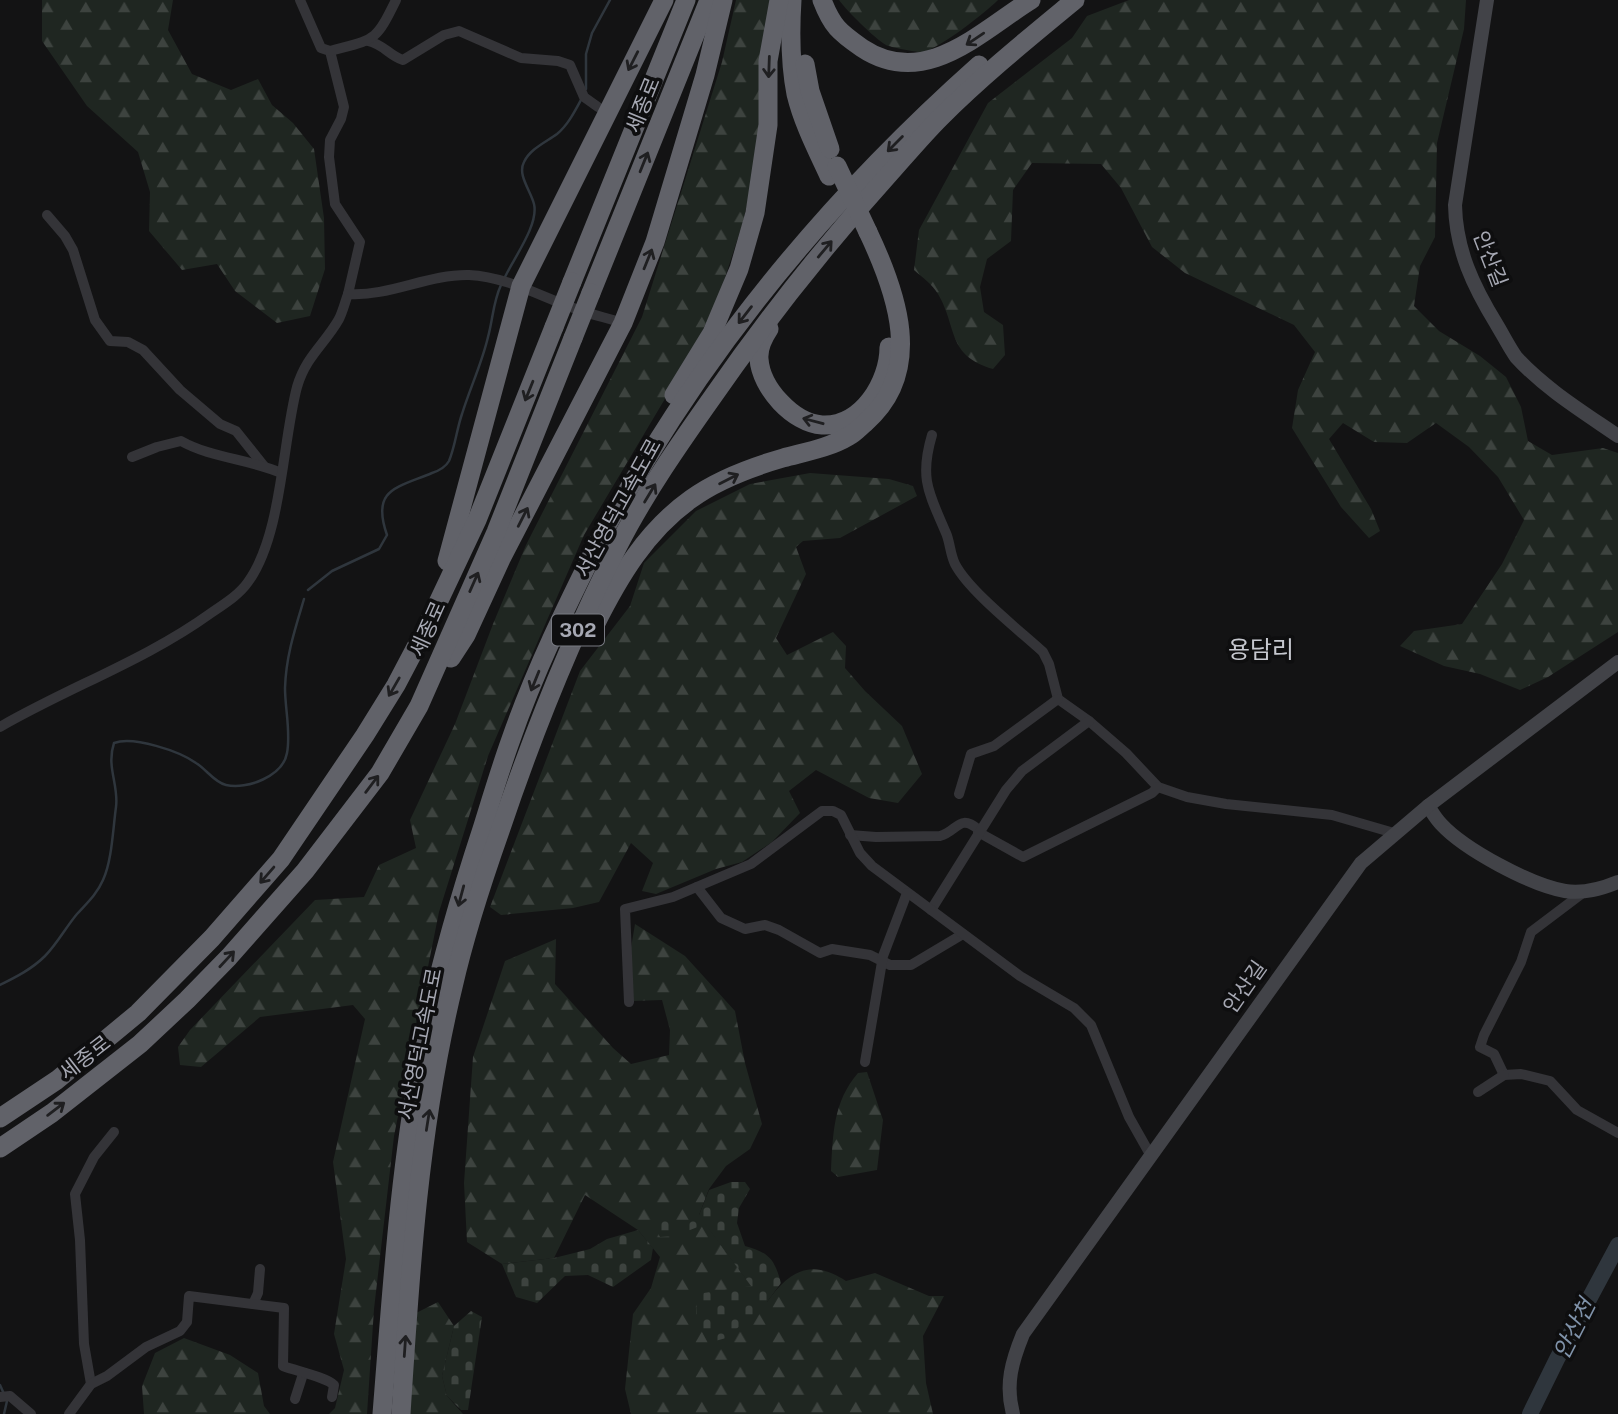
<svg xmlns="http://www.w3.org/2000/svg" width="1618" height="1414" font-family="'Public Sans','Noto Sans KR',sans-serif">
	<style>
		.forest { fill: url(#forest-firs) }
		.cemetery { fill: url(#cemetery-stones) }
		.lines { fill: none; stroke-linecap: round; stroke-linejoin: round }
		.stream { stroke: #2f363d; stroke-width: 2.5 }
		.river { stroke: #2f363d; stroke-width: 16 }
		.street { stroke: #343438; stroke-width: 10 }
		.secondary { stroke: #424348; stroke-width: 14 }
		.highway { stroke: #616269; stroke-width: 19 }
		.highway-bridge { stroke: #616269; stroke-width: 19 }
		.oneway { stroke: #1f1f21 }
		.labels { text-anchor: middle; stroke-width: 7; stroke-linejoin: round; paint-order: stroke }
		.shield { fill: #0e0e0f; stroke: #787a82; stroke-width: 2 }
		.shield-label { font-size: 19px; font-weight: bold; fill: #a6a8b3 }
		.street-label { font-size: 21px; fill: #a6a8b3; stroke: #0e0e0f }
		.water-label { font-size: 23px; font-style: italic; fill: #8093aa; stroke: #0e0e0f }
		.quarter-label { font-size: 24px; fill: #c6c8cf; stroke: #0e0e0f }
	</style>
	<defs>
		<pattern id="forest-firs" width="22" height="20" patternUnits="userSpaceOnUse" patternTransform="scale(1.75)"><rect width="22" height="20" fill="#1f2621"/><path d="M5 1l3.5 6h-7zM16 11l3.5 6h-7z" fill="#3d433f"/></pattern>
		<pattern id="cemetery-stones" width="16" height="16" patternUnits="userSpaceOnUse" patternTransform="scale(1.75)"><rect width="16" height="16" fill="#1f2621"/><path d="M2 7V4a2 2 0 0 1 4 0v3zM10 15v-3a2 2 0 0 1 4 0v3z" fill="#3d433f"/></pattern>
	</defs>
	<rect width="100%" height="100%" fill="#131314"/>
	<g class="forest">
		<polygon points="42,0 173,0 168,30 192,74 231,90 258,79 272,105 293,123 314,149 324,218 325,269 310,316 277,323 235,291 217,264 182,270 149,231 150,192 138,152 87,106 42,41"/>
		<polygon points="736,0 774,0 759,150 743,222 720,293 691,355 584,535 488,756 439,912 394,1136 374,1309 367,1414 329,1414 335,1408 344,1370 334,1334 346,1259 333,1162 365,1019 353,1005 260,1017 201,1067 180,1065 178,1047 190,1030 315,900 364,897 379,865 416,848 410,820 455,724 493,624 526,545 642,317 722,62"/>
		<path d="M 839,0 L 998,0 C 985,13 940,48 923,52 C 918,53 890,47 886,45 C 874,38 847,11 839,0 Z"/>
		<path d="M 1129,0 L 1466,0 L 1464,29 L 1437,143 L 1435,237 L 1420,266 L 1414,306 L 1439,331 L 1480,356 L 1506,377 L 1521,407 L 1528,441 L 1552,455 L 1603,448 L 1618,453 L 1618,632 L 1548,677 L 1520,690 L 1480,674 L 1444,666 L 1400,646 L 1414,631 L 1462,624 L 1502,564 L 1524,520 L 1498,477 L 1469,447 L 1436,423 L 1407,443 L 1374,442 L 1343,423 L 1329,439 L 1371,509 L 1380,531 L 1369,538 L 1341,507 L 1292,428 L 1298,390 L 1315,352 L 1294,325 L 1185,273 L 1152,247 L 1121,188 L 1101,164 L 1032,163 L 1013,190 L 1011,241 L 987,259 L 980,287 L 984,312 L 1003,325 L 1005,355 L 993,369 C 946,355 958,328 938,294 C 933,285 922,277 914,270 L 919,230 L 988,103 L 1072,38 L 1087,16 Z"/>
		<polygon points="810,473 889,479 913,486 917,496 840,538 803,541 796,547 806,574 776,638 787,655 833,632 846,646 845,668 865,691 902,726 922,774 898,803 869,798 816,770 789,791 800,813 772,842 742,862 716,869 656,894 642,891 653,863 631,843 599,902 573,908 501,915 490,907 580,671 630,606 644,563 696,511 750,484"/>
		<path d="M 635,924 L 685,956 L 735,1011 L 745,1063 L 762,1124 L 750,1149 L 726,1166 L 709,1189 L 699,1215 L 752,1287 L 767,1302 C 789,1271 811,1258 846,1281 L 875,1273 L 929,1296 L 944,1296 L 923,1336 L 926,1383 L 933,1414 L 631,1414 L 625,1389 L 633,1314 L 651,1288 L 660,1257 L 638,1230 L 585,1195 L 554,1258 L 502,1264 L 467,1242 L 464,1183 L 473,1057 L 505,961 L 556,939 L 555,984 L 613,1048 L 631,1064 L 669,1055 L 670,1030 L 662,1000 L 633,1001 L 631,948 Z"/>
		<path d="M 867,1072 L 883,1120 L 877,1170 L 838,1177 L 831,1171 C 833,1134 833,1102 858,1073 Z"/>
		<polygon points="438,1302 454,1326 442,1376 447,1396 463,1414 409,1414 416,1313"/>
		<polygon points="184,1338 230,1355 258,1373 264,1406 270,1414 144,1414 142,1386 155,1353"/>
	</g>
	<g class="cemetery">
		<path d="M 731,1182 L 745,1182 L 750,1189 L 739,1208 L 737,1223 L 745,1246 C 769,1253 774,1258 781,1283 L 767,1302 L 726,1338 L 708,1343 L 696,1319 L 697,1294 L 751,1286 L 705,1224 L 675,1236 L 660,1237 L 655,1228 L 661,1221 L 689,1220 L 699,1215 L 709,1190 Z"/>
		<polygon points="638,1230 653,1248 651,1260 613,1287 588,1275 565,1276 537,1303 516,1297 502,1264 554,1258 590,1249 607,1239"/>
		<polygon points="471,1311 482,1317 468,1410 461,1410 447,1396 442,1376 454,1326"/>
	</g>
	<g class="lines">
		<g class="stream">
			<polyline points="586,89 586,54 592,33 610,0"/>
			<path d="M 504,279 C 513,259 539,225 534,204 C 531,191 517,175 524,162 C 530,149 546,142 557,134 C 568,125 575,111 582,98"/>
			<path d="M 308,590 L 332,571 L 379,549 L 387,535 C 371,489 396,488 432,473 C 438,471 445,468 449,461 C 455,447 457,428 462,414 C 470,388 482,363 488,337 C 493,319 493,302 501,285"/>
			<path d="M 0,985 C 16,977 32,969 45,956 C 57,944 66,927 77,914 C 87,903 97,894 103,880 C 112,861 113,828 116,807 C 119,785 106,767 114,743 C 134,736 179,751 196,763 C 206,769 215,783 226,785 C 247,790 283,776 287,753 C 291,732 285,709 285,688 C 286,656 295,629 304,599"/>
			<polyline points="0,1385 4,1394"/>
			<polyline points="4,1414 7,1401"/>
		</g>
		<polyline class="river" points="1530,1414 1557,1359 1618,1245"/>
		<g class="street">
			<polyline points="300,0 321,48 330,51 344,107 341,119 330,140 329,157 335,204 360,242 348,294"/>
			<path d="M 368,41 C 385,45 388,55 403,60 L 444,35 L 459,31 L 521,58 L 558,61 L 570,65 L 584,97 L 598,107"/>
			<path d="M 330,51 C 375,39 375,43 396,0"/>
			<polyline points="47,215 65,236 73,250 95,320 110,341 128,342 143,350 180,390 220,424 236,431 264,466"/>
			<path d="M 932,435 C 919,479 929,493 946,533 C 950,542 950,554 955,564 C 969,591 1019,630 1043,652 L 1049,664 L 1058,699 L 1089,721 L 1126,753 L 1158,787 L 1187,797 L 1226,804 L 1332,815 L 1394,833"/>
			<path d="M 132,457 L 157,447 L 181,441 C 211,458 249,459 281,473"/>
			<path d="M 0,727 C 69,687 146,660 211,613 C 224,604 239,595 248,582 C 282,535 282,444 297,387 C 306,356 325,344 339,319 C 343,311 345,302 348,294 C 389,297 428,274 469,275 C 508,277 541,297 576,309 C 592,315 608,318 623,323"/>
			<polyline points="959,794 971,754 994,746 1058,699"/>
			<polyline points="978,832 1023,857 1152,793 1158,787"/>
			<path d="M 850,835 L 876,837 L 940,836 C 958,831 959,813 979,830"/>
			<polyline points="697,887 721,918 745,929 765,925 779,930 820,953 832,949 870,955 890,965 911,965 963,934"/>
			<polyline points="1584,892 1531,932 1521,962 1484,1035 1480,1047 1494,1054 1504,1075 1521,1074 1550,1081 1577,1110 1618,1133"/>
			<polyline points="931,910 1006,790 1022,771 1089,721"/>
			<polyline points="629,1002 625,909 673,897 751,864 822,811 833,811 841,815 860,853 872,866 1020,976 1074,1008 1091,1025 1129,1117 1151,1156"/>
			<polyline points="865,1062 883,956 907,893"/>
			<polyline points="1478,1092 1504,1075"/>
			<polyline points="253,1304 258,1293 260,1269"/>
			<polyline points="91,1384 84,1344 80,1240 75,1194 94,1157 114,1132"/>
			<polyline points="0,1397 10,1396 31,1414"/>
			<polyline points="295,1399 303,1374"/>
			<path d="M 69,1414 L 91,1384 L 107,1376 L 146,1347 L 180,1331 L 187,1322 L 189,1296 L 284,1308 L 283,1366 C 296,1371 326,1377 334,1385 L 332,1397"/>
		</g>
		<g class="secondary">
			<path d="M 1487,0 L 1455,205 C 1456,250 1473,286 1497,325 C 1503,335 1509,347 1516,357 C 1544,388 1583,412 1618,436"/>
			<path d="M 1428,806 C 1432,812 1436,819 1441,824 C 1465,850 1531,885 1565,891 C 1584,894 1601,889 1618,882"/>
			<path d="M 1013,1414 C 1005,1384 1012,1361 1023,1334 L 1361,863 L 1428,806 L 1618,662"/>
		</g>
		<g class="highway">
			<path d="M 792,0 C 790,31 790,63 796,94 C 803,123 817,150 829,176"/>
			<path d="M 822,0 C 832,26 839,32 862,48 C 925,90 981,31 1031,0"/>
			<polyline points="805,64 810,91 830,149"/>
			<polyline points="572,282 686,0"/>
			<polyline points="591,293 709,0"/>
			<path d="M 769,329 C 763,338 758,348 759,359 C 761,388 793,423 822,425 C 862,427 889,382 889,347"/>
			<polyline points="674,395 712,333 739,269 755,213 768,125 768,61 779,0"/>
			<polyline points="447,561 521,286 664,0"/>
			<path d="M 595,625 C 619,577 646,531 691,499 C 717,480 752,467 783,458 C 805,452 829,448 849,436 C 855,433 860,427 865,423 C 925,371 897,293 868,232"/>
			<polyline points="451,658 466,635 501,559 623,323 655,242 705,75 723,0"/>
			<polyline points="0,1118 57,1080 138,1013 212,938 281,859 365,735 396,685 426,628 477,520 554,327"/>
			<polyline points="0,1148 52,1113 140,1044 187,1000 229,957 305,871 380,773 419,706 496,532 573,338"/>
			<path d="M 382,1414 C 391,1302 398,1190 417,1080 C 431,995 455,911 482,829 C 491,800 500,770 510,742 C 534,672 567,605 600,539 C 613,512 631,486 646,460 C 736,311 850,180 979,65"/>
			<path d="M 401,1414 C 410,1271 419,1127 453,987 C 465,934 482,882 500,831 C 533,733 571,638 618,546 C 645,493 680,443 714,395 C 768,317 827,243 891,172 C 907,154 923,135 940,118 C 982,76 1029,38 1075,0"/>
		</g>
		<g class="highway-bridge">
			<polyline points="837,166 868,232"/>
			<polyline points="554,327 572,282"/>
			<polyline points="573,338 591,293"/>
		</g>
	</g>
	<defs><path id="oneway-shaft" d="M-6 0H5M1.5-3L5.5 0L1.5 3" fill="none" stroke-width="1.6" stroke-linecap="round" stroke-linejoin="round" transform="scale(1.75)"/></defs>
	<g class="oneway">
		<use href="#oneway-shaft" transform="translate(975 39) rotate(146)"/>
		<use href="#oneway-shaft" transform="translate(633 61) rotate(117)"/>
		<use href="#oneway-shaft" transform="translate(769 67) rotate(92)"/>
		<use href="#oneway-shaft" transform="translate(895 144) rotate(135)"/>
		<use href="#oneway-shaft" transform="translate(644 162) rotate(-68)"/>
		<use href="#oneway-shaft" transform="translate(825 249) rotate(-50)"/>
		<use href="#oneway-shaft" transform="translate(648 259) rotate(-68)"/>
		<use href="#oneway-shaft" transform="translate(745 315) rotate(128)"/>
		<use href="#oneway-shaft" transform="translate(529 391) rotate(112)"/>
		<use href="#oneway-shaft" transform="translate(813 421) rotate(-165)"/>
		<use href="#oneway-shaft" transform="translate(729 479) rotate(-27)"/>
		<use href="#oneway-shaft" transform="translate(650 493) rotate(-59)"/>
		<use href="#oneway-shaft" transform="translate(523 517) rotate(-63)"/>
		<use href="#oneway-shaft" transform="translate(474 582) rotate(-66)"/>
		<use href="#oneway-shaft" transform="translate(535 681) rotate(112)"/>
		<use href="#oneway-shaft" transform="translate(394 687) rotate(120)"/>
		<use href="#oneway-shaft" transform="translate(372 784) rotate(-53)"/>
		<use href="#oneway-shaft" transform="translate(267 875) rotate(131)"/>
		<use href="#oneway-shaft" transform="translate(461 896) rotate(105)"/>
		<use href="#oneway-shaft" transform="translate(227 959) rotate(-47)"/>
		<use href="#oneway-shaft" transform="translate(56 1109) rotate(-37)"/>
		<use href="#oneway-shaft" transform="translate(428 1120) rotate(-81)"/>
		<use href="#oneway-shaft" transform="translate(405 1346) rotate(-86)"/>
	</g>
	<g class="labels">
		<rect class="shield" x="552" y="614.5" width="52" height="31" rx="5"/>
		<g class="shield-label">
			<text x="578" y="637">302</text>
		</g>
		<g class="street-label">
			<text transform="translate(643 105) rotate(-68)" y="7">세종로</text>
			<text transform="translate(1490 259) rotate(69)" y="7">안산길</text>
			<text transform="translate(618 508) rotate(-61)" y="7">서산영덕고속도로</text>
			<text transform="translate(428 629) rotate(-66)" y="7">세종로</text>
			<text transform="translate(1245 987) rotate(-55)" y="7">안산길</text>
			<text transform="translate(420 1044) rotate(-79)" y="7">서산영덕고속도로</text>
			<text transform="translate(85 1058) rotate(-38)" y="7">세종로</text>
		</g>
		<g class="water-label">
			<text transform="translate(1574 1329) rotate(-63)" y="8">안산천</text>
		</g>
		<g class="quarter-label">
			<text x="1261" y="658">용담리</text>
		</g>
	</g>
</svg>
